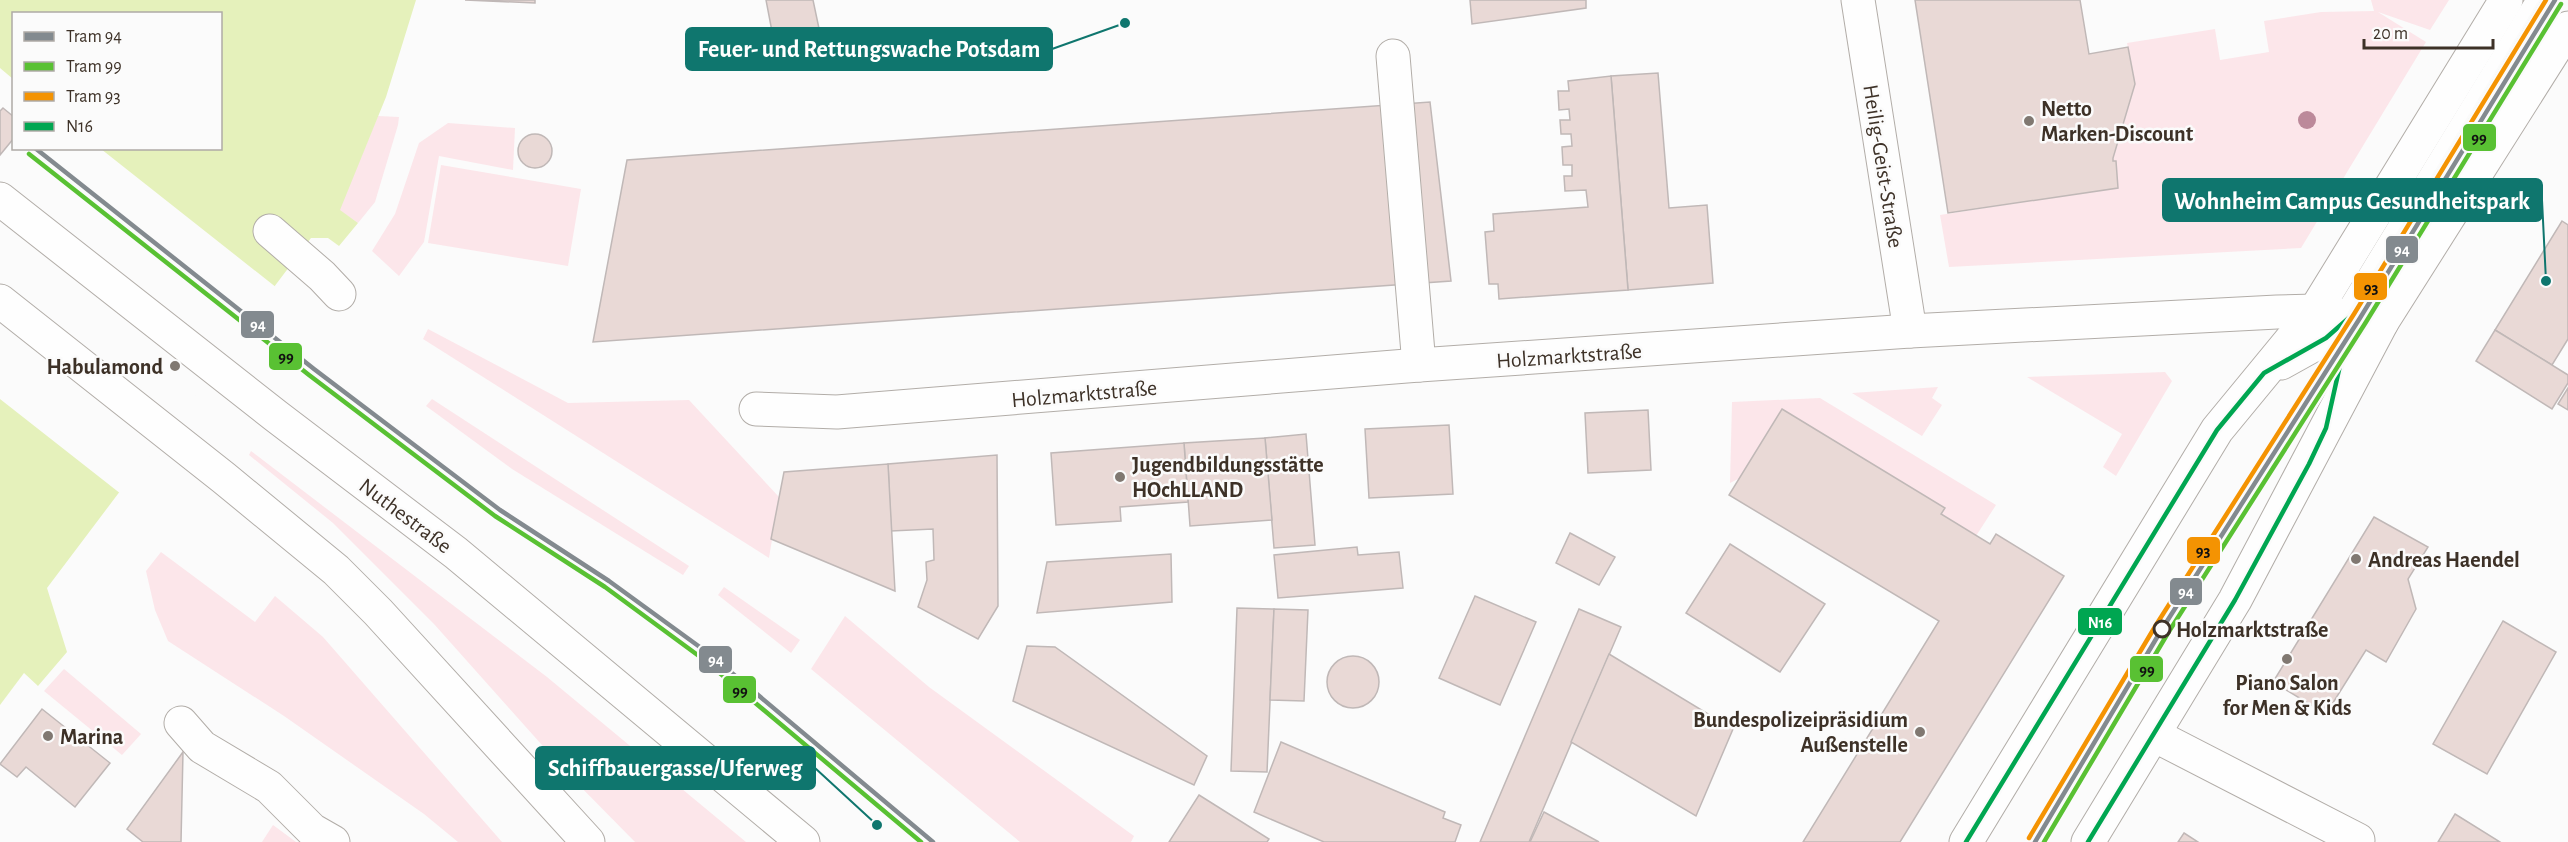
<svg xmlns="http://www.w3.org/2000/svg" width="2568" height="842" font-family="'Alegreya Sans',sans-serif">
	<style>
		.green { fill: #fce6ea }
		.water { fill: #e5f1bb; fill-rule: evenodd }
		.pier { fill: #fbfbfb }
		.building { fill: #e9d9d6; stroke: #c0b8b7; stroke-width: 1.5 }
		.lines { fill: none; stroke-linecap: round; stroke-linejoin: round }
		.minor-casing { stroke: #b2ada8; stroke-width: 35 }
		.highway-casing { stroke: #b2ada8; stroke-width: 35 }
		.minor { stroke: #fefefe; stroke-width: 33 }
		.highway { stroke: #fefefe; stroke-width: 33 }
		.bus-1-casing { stroke: #fbfbfb; stroke-width: 9 }
		.bus-1 { stroke: #00a651; stroke-width: 4.5 }
		.tram-1-casing { stroke: #fbfbfb; stroke-width: 9 }
		.tram-2-casing { stroke: #fbfbfb; stroke-width: 9 }
		.tram-3-casing { stroke: #fbfbfb; stroke-width: 9 }
		.tram-1 { stroke: #838a8f; stroke-width: 4.5 }
		.tram-2 { stroke: #59c133; stroke-width: 4.5 }
		.tram-3 { stroke: #f49302; stroke-width: 4.5 }
		.tree { fill: #bc899a }
		.poi-dot { fill: #807871; stroke: #fbfbfb; stroke-width: 2 }
		.stop-dot { fill: #fbfbfb; stroke: #3d3127; stroke-width: 3 }
		.labels { text-anchor: middle; stroke-width: 5; stroke-linejoin: round; paint-order: stroke }
		.poi-label { font-size: 22px; font-weight: bold; fill: #3d3127; stroke: #fbfbfb; text-anchor: start }
		.street-label { font-size: 22px; fill: #3d3127; stroke: #fbfbfb }
		.stop-label { font-size: 22px; font-weight: bold; fill: #3d3127; stroke: #fbfbfb; text-anchor: start }
		.leader { fill: none; stroke: #0f766e; stroke-width: 2 }
		.callout-dot { fill: #0f766e; stroke: #fbfbfb; stroke-width: 2 }
		.callout { fill: #0f766e; stroke: #0f766e; stroke-width: 2 }
		.callout-label { font-size: 24px; text-anchor: middle; font-weight: bold; fill: #fff }
		.line-badge { stroke: #fbfbfb; stroke-width: 2 }
		.badge-label { font-size: 16px; text-anchor: middle; font-weight: bold; fill: #fff }
		.pale-badge-label { font-size: 16px; text-anchor: middle; font-weight: bold; fill: #111 }
	</style>
	<rect width="100%" height="100%" fill="#fbfbfb"/>
	<g class="green">
		<polygon points="2371,0 2449,0 2430,30 2378,12 2426,42 2301,248 1949,267 1940,215 2118,187 2116,161 2113,161 2113,158 2135,84 2127,43 2215,29 2220,60 2269,52 2264,21 2321,12 2374,11"/>
		<polygon points="378,116 399,117 398,125 375,202 358,223 339,210"/>
		<polygon points="448,123 515,128 513,170 439,156 424,242 399,276 372,251 395,214 419,143"/>
		<polygon points="441,165 581,189 568,266 428,243"/>
		<polygon points="428,329 568,403 689,400 779,497 769,558 423,339"/>
		<polygon points="2165,372 2172,381 2116,476 2103,467 2122,434 2027,377"/>
		<polygon points="1938,387 1932,398 1942,405 1922,436 1852,393"/>
		<polygon points="1820,398 1996,505 1976,536 1941,514 1944,508 1782,409 1740,478 1730,483 1732,402"/>
		<polygon points="432,399 689,566 683,575 512,469 426,406"/>
		<polygon points="251,451 547,677 746,842 635,842 567,773 434,624 333,523 249,455"/>
		<polygon points="161,552 255,622 275,596 323,637 502,842 458,842 424,814 284,716 168,641 155,610 146,571"/>
		<polygon points="724,587 800,640 791,653 718,595"/>
		<polygon points="845,616 929,687 1134,836 1131,842 1020,842 811,669"/>
		<polygon points="64,669 141,734 122,755 44,691"/>
		<polygon points="273,825 296,842 262,842"/>
	</g>
	<path class="water" d="M 0,0 L 416,0 L 386,97 L 340,210 L 358,223 L 339,246 L 328,238 L 311,238 L 47,588 L 67,652 L 38,686 L 24,673 L 0,705 ZM 14,14 L 220,14 L 220,148 L 14,148 Z"/>
	<polygon class="pier" points="0,68 13,79 14,148 101,149 277,288 121,494 0,399"/>
	<g class="building">
		<polygon points="465,0 535,0 535,3"/>
		<polygon points="766,0 813,0 821,38 775,47"/>
		<polygon points="1470,0 1586,0 1586,8 1472,24"/>
		<polygon points="1915,0 2080,0 2089,54 2128,47 2135,84 2113,158 2113,161 2116,161 2118,188 1948,213"/>
		<polygon points="1658,73 1669,208 1707,205 1713,283 1628,290 1611,76"/>
		<polygon points="1611,76 1628,290 1499,299 1498,284 1489,284 1485,232 1494,231 1493,214 1588,207 1586,190 1565,191 1564,176 1572,176 1572,165 1563,165 1562,147 1572,146 1571,134 1561,134 1560,120 1570,120 1569,109 1559,110 1558,91 1569,91 1568,81"/>
		<polygon points="1430,102 1451,281 593,342 627,160"/>
		<polygon points="3,108 14,117 14,138 0,155 0,111"/>
		<circle cx="535" cy="151" r="17"/>
		<polygon points="2562,221 2568,225 2568,339 2552,365 2495,330"/>
		<polygon points="2495,330 2568,375 2568,383 2552,409 2476,361"/>
		<polygon points="2568,388 2568,410 2558,404"/>
		<polygon points="1782,409 1945,508 1941,514 1990,544 1996,534 2064,576 1900,842 1803,842 1939,621 1729,495"/>
		<polygon points="1648,410 1651,470 1588,473 1585,413"/>
		<polygon points="1449,425 1453,494 1369,498 1365,429"/>
		<polygon points="1306,434 1315,545 1274,548 1265,438"/>
		<polygon points="1265,438 1272,520 1190,526 1184,443"/>
		<polygon points="1184,443 1188,502 1120,507 1121,521 1056,525 1051,453"/>
		<polygon points="997,455 998,606 978,639 918,607 927,580 926,562 934,560 933,529 891,531 888,464"/>
		<polygon points="888,464 895,591 771,539 784,472"/>
		<polygon points="2374,517 2428,547 2408,579 2416,609 2386,662 2366,650 2326,714 2273,682"/>
		<polygon points="1570,533 1615,557 1599,585 1556,563"/>
		<polygon points="1730,544 1825,604 1780,672 1686,613"/>
		<polygon points="1357,547 1358,555 1399,552 1403,588 1278,598 1274,555"/>
		<polygon points="1171,554 1172,602 1037,613 1047,562"/>
		<polygon points="1475,596 1536,622 1500,705 1439,678"/>
		<polygon points="1237,608 1274,609 1267,772 1231,771"/>
		<polygon points="1274,609 1308,610 1304,701 1270,700"/>
		<polygon points="1579,609 1621,627 1529,842 1480,842"/>
		<polygon points="2503,621 2556,652 2487,774 2433,744"/>
		<polygon points="1027,646 1055,647 1207,756 1194,785 1013,701"/>
		<polygon points="1609,654 1733,729 1696,816 1571,742"/>
		<circle cx="1353" cy="682" r="26"/>
		<polygon points="42,709 110,763 75,807 26,767 17,777 0,764"/>
		<polygon points="1281,742 1445,812 1443,818 1461,825 1455,842 1324,842 1254,812"/>
		<polygon points="183,752 181,842 143,842 127,829"/>
		<polygon points="1199,795 1269,839 1267,842 1169,842"/>
		<polygon points="1544,812 1599,842 1530,842"/>
		<polygon points="2455,814 2500,842 2438,842"/>
		<polygon points="2184,833 2198,842 2178,842"/>
	</g>
	<g class="lines">
		<g class="minor-casing">
			<g id="minor">
				<polyline points="1858,0 1910,331"/>
				<polyline points="1393,56 1419,365"/>
				<polyline points="270,231 322,276 339,294"/>
				<polyline points="2281,363 2326,338 2351,316 2544,0"/>
				<polyline points="756,409 837,412 1419,365 1910,331 2277,312 2315,311 2382,322"/>
				<polyline points="181,723 202,747 269,787 312,830 333,842"/>
				<polyline points="2154,735 2358,840"/>
				<polyline points="1966,842 2217,430 2315,311 2506,0"/>
				<polyline points="2088,842 2235,600 2382,322 2568,28"/>
			</g>
		</g>
		<g class="highway-casing">
			<g id="highway">
				<polyline points="0,199 276,416 456,553 803,842"/>
				<polyline points="0,301 224,478 336,570 378,612 588,842"/>
			</g>
		</g>
		<use href="#minor" class="minor"/>
		<use href="#highway" class="highway"/>
		<g class="bus-1-casing">
			<g id="bus-1">
				<polyline points="1966,842 2217,430 2264,373 2326,338 2351,316 2544,0"/>
				<polyline points="2088,842 2235,600 2309,464 2326,428 2351,316 2364,295"/>
			</g>
		</g>
		<use href="#bus-1" class="bus-1"/>
		<g class="tram-1-casing">
			<g id="tram-1">
				<polyline points="35,148 314,369 500,510 609,581 708,653 933,842"/>
				<polyline points="2035,842 2162,629 2360,318 2555,0"/>
			</g>
		</g>
		<g class="tram-2-casing">
			<g id="tram-2">
				<polyline points="29,154 309,375 495,516 605,587 703,659 921,842"/>
				<polyline points="2044,842 2168,633 2366,322 2561,4"/>
			</g>
		</g>
		<g class="tram-3-casing">
			<polyline id="tram-3" points="2029,838 2156,625 2354,314 2546,0"/>
		</g>
		<use href="#tram-1" class="tram-1"/>
		<use href="#tram-2" class="tram-2"/>
		<use href="#tram-3" class="tram-3"/>
	</g>
	<circle class="tree" cx="2307" cy="120" r="9"/>
	<g class="poi-dot">
		<circle cx="2029" cy="121" r="6"/>
		<circle cx="175" cy="366" r="6"/>
		<circle cx="1120" cy="477" r="6"/>
		<circle cx="2356" cy="559" r="6"/>
		<circle cx="2287" cy="659" r="6"/>
		<circle cx="1920" cy="732" r="6"/>
		<circle cx="48" cy="736" r="6"/>
	</g>
	<circle class="stop-dot" cx="2162" cy="629" r="8"/>
	<g class="labels">
		<g class="poi-label">
			<text x="2041" y="116">Netto<tspan x="2041" dy="25">Marken-Discount</tspan></text>
			<text x="163" y="374" text-anchor="end">Habulamond</text>
			<text x="1132" y="472">Jugendbildungsstätte<tspan x="1132" dy="25">HOchLLAND</tspan></text>
			<text x="2368" y="567">Andreas Haendel</text>
			<text x="2287" y="690" text-anchor="middle">Piano Salon<tspan x="2287" dy="25">for Men &amp; Kids</tspan></text>
			<text x="1908" y="727" text-anchor="end">Bundespolizeipräsidium<tspan x="1908" dy="25">Außenstelle</tspan></text>
			<text x="60" y="744">Marina</text>
		</g>
		<g class="street-label">
			<text transform="translate(1884 166) rotate(81)" y="8">Heilig-Geist-Straße</text>
			<text transform="translate(1569 355) rotate(-4)" y="8">Holzmarktstraße</text>
			<text transform="translate(1084 393) rotate(-5)" y="8">Holzmarktstraße</text>
			<text transform="translate(406 515) rotate(37)" y="8">Nuthestraße</text>
		</g>
		<g class="stop-label">
			<text x="2176" y="637">Holzmarktstraße</text>
		</g>
	</g>
	<path class="leader" d="M1125 23L1052 49M2546 281L2542 200M877 825L815 768"/>
	<g class="callout-dot">
		<circle cx="1125" cy="23" r="6"/>
		<circle cx="2546" cy="281" r="6"/>
		<circle cx="877" cy="825" r="6"/>
	</g>
	<g class="callout">
		<rect x="686" y="28" width="366" height="42" rx="6"/>
		<rect x="2163" y="179" width="379" height="42" rx="6"/>
		<rect x="536" y="747" width="279" height="42" rx="6"/>
	</g>
	<g class="callout-label">
		<text x="869" y="57">Feuer- und Rettungswache Potsdam</text>
		<text x="2352" y="209">Wohnheim Campus Gesundheitspark</text>
		<text x="675" y="776">Schiffbauergasse/Uferweg</text>
	</g>
	<g class="line-badge">
		<rect x="2462" y="123" width="35" height="29" rx="6" fill="#59c133"/>
		<rect x="2385" y="235" width="34" height="29" rx="6" fill="#838a8f"/>
		<rect x="2353" y="272" width="35" height="29" rx="6" fill="#f49302"/>
		<rect x="240" y="310" width="35" height="29" rx="6" fill="#838a8f"/>
		<rect x="268" y="342" width="35" height="29" rx="6" fill="#59c133"/>
		<rect x="2186" y="536" width="35" height="29" rx="6" fill="#f49302"/>
		<rect x="2169" y="577" width="34" height="29" rx="6" fill="#838a8f"/>
		<rect x="2077" y="607" width="46" height="29" rx="6" fill="#00a651"/>
		<rect x="698" y="645" width="35" height="29" rx="6" fill="#838a8f"/>
		<rect x="2129" y="655" width="35" height="28" rx="6" fill="#59c133"/>
		<rect x="722" y="675" width="35" height="29" rx="6" fill="#59c133"/>
	</g>
	<g class="badge-label">
		<text x="2402" y="255">94</text>
		<text x="258" y="330">94</text>
		<text x="2186" y="597">94</text>
		<text x="2100" y="628">N16</text>
		<text x="716" y="665">94</text>
	</g>
	<g class="pale-badge-label">
		<text x="2479" y="143">99</text>
		<text x="2371" y="293">93</text>
		<text x="286" y="362">99</text>
		<text x="2203" y="556">93</text>
		<text x="2147" y="675">99</text>
		<text x="740" y="696">99</text>
	</g>
	<rect x="12" y="12" width="210" height="138" fill="#fbfbfb" stroke="#afaaa6" stroke-width="1.5"/>
	<rect x="24" y="32" width="30" height="9" fill="#838a8f" stroke="#afaaa6" stroke-width="1.5"/>
	<text x="66" y="42" font-size="18" fill="#3d3127">Tram 94</text>
	<rect x="24" y="62" width="30" height="9" fill="#59c133" stroke="#afaaa6" stroke-width="1.5"/>
	<text x="66" y="72" font-size="18" fill="#3d3127">Tram 99</text>
	<rect x="24" y="92" width="30" height="9" fill="#f49302" stroke="#afaaa6" stroke-width="1.5"/>
	<text x="66" y="102" font-size="18" fill="#3d3127">Tram 93</text>
	<rect x="24" y="122" width="30" height="9" fill="#00a651" stroke="#afaaa6" stroke-width="1.5"/>
	<text x="66" y="132" font-size="18" fill="#3d3127">N16</text>
	<path d="M2364 39v9h129v-9" fill="none" stroke="#3d3127" stroke-width="3"/>
	<text x="2373" y="39" font-size="18" fill="#3d3127" stroke="#fbfbfb" stroke-width="4.5" paint-order="stroke">20 m</text>
</svg>
